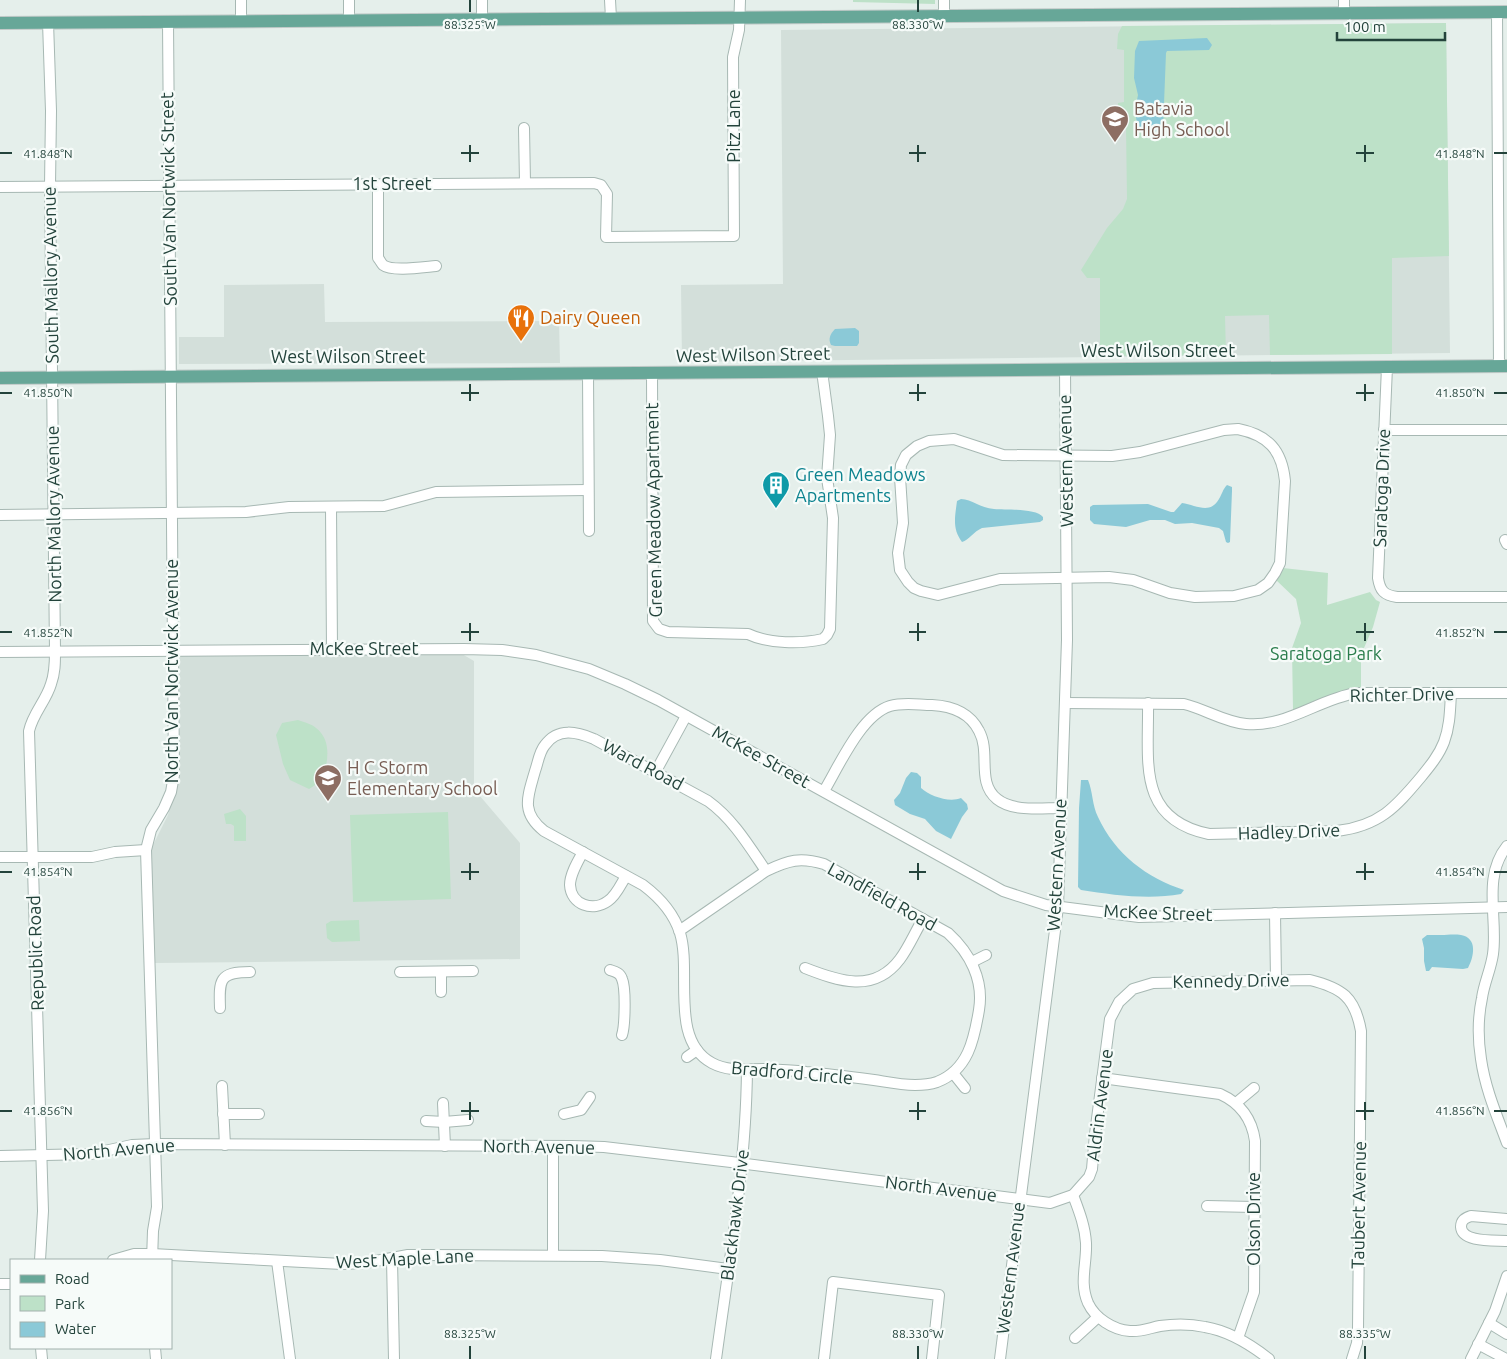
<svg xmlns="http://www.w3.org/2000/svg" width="1507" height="1359" font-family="Ubuntu,sans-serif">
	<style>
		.built { fill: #d3dfda }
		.green { fill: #bde1c8 }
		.water { fill: #8bc9d7 }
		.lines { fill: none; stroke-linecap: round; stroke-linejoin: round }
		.minor-casing { stroke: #a7b8b3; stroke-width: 12 }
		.major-casing { stroke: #c1cac8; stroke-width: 14 }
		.minor { stroke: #fff; stroke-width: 10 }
		.major { stroke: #67a798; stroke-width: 12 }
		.ticks { fill: none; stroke: #23433b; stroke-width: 2 }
		.labels { text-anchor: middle; stroke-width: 4.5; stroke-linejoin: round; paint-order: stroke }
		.education-label { font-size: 18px; fill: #785e54; stroke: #f6fbf9; text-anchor: start }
		.street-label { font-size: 18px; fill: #23433b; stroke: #f6fbf9 }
		.food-label { font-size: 18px; fill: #c56008; stroke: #f6fbf9; text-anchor: start }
		.culture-label { font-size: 18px; fill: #0d838f; stroke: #f6fbf9; text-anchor: start }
		.park-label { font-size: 18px; fill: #2a7d4c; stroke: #f6fbf9 }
		.ticks-label { font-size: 12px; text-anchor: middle; fill: #23433b; stroke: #f6fbf9; stroke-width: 4.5; stroke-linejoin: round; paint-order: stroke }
	</style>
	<rect width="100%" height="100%" fill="#e5efeb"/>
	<g class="built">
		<polygon points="1446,23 1450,353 682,362 681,285 783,284 781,30"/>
		<polygon points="324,284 325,322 559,321 560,363 179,364 179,337 224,337 224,285"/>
		<polygon points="462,654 474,661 474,789 520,843 520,959 155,963 150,851 168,815 180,774 179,656"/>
	</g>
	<g class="green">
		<polygon points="853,0 935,0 935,4 853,2"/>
		<polygon points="1446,23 1449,256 1392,258 1392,354 1270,355 1269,315 1225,316 1226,355 1100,356 1100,278 1087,278 1081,270 1107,228 1123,209 1127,199 1126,127 1118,106 1118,103 1124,102 1124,50 1117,49 1118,34 1122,26"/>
		<polygon points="1283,568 1328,573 1327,605 1370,592 1376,600 1380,602 1373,627 1361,655 1361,688 1339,692 1293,710 1292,648 1301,623 1296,599 1276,580"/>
		<path d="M 298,720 C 303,722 312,724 316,728 C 333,741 327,763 323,780 L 309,789 L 290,780 L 283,764 L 276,735 L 282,723 Z"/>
		<polygon points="240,809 246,816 246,841 234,841 234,826 231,824 226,824 224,814"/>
		<polygon points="448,812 451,899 353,902 350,815"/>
		<polygon points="359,920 360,941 332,942 327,938 326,924 331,921"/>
	</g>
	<g class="water">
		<path d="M 1207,38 L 1212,45 L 1209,50 L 1167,51 L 1166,53 L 1163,129 C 1157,133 1145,133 1138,130 L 1135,110 L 1138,95 L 1134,78 L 1135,51 L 1139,41 Z"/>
		<path d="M 855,328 L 859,331 L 859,343 L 857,346 L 835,346 L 831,345 C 828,339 830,334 835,329 Z"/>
		<path d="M 1227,485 L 1232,487 L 1232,491 L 1230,542 L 1228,543 L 1226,542 L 1223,531 L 1219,528 L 1192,523 L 1175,524 L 1165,520 L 1150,520 L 1126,527 L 1094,524 L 1090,520 L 1090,507 L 1093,505 L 1148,504 L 1171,512 L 1174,512 L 1182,503 C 1196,505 1210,515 1219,499 C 1222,494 1223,489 1227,485 Z"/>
		<path d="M 961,499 C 972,499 980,508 994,509 C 1006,510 1036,508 1043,517 L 1043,520 L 1040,522 L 982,528 C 973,532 969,540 962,542 C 952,529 955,517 957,501 Z"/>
		<path d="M 911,772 L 917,773 L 921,777 L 921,788 C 930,796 949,803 961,798 L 967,804 L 968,809 L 962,817 L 951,839 L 936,831 L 925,819 L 910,814 L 895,805 L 894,800 L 900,793 L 906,778 Z"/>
		<path d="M 1081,780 L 1088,780 C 1093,792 1092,805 1098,817 C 1115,854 1147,878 1184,890 L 1181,894 C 1149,900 1113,895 1081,890 L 1078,887 L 1079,808 Z"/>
		<path d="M 1441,935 C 1447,935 1454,934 1461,935 C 1478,938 1474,957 1468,968 L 1463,969 L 1432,967 L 1429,971 L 1426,971 L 1424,961 L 1424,948 L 1422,939 L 1427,935 Z"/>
	</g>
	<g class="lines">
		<g class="minor-casing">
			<g id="minor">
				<polyline points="482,0 482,19"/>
				<polyline points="610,0 611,18"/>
				<polyline points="944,0 944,15"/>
				<polyline points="1344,0 1344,13"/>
				<polyline points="1497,12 1499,366"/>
				<polyline points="241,20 241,0"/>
				<polyline points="349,20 349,0"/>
				<polyline points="524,128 525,183"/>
				<path d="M 378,185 L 378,258 C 380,260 381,263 383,265 C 392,272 424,267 436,266"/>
				<polyline points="0,187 594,183 601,185 607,194 606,237 734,236 733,57 739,30 740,0"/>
				<path d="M 1387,367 L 1378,578 C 1380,591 1384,595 1397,597 L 1507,597"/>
				<polyline points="588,373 589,531"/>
				<path d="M 652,373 L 653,621 L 659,629 L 668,632 L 748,634 C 769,644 801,644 823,639 L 827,635 L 830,629 L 833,518 L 827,478 L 830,435 L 828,416 L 822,371"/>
				<path d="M 1238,429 C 1268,435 1282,450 1285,481 L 1280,563 L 1275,573 L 1268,583 L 1258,590 L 1234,596 L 1195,597 L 1170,593 L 1133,580 L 1109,577 L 1000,579 L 938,595 L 921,591 L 914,588 L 908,582 L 900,570 L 898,553 L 903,523 L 900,477 L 901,465 L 906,455 L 917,446 L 929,441 L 954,439 L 1003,455 L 1112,456 L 1140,452 L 1224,430 Z"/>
				<polyline points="1384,430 1507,430"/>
				<polyline points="331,507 332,649"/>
				<polyline points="0,515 246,512 289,507 384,506 436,492 588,490"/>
				<polyline points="1505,540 1507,544"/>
				<polyline points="0,652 464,649 502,650 536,655 589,669 625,684 658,700 1003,891 1046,905 1139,917 1507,907"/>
				<path d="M 1065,703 L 1184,704 C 1205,709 1224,722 1246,724 C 1285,728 1319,699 1356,693 L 1507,693"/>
				<path d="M 1148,703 C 1149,761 1136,819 1209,834 L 1337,831 C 1379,826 1395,808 1421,777 C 1430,766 1439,755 1444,742 C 1450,726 1450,710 1451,693"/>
				<polyline points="656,771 686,716"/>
				<path d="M 824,791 C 839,766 861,715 890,706 C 904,702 919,705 932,705 C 952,706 970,713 979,731 C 991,753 976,782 997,799 C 1013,812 1041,808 1060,808"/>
				<path d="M 1507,846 C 1482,877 1498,918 1493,954 C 1491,969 1484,983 1482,998 C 1478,1017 1478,1040 1481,1059 C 1485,1088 1497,1116 1507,1143"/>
				<path d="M 583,852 C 578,861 570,874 570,885 C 571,905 593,912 608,901 C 616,896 621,884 626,876"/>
				<polyline points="0,857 92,857 115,852 146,850"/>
				<polyline points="1275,913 1276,980"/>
				<path d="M 679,931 L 766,871 C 789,860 800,857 824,864 L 948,933 C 970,953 984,980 979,1010 C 974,1040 968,1070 937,1082 C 931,1084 922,1085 915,1085 C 901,1085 887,1082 874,1080 C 851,1077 828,1074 806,1072 C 792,1070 778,1070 764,1069 C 746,1069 729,1072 712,1063 C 669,1040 692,972 680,933 C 674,914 659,897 643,885 L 544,831 C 520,812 528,796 535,771 C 538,763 539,752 545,745 C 558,727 577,732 594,739 L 708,801 C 733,819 749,846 766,871"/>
				<polyline points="972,962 986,955"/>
				<path d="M 805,968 C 838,981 874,994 900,959 C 909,947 915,932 923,919"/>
				<path d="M 610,970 C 616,972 620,973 622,979 C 626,988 625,1026 622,1035"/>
				<polyline points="400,972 473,971"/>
				<polyline points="441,972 441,992"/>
				<path d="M 220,1008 C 219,980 219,972 250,972"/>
				<polyline points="687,1057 697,1050"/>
				<polyline points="953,1073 965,1088"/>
				<path d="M 1102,1078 L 1220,1094 C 1240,1103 1252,1119 1255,1141 L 1254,1292 L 1238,1338"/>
				<polyline points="222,1086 225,1145"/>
				<polyline points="443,1103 445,1146"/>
				<polyline points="1236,1103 1254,1088"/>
				<polyline points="223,1114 259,1114"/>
				<polyline points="564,1114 581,1110 590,1097"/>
				<polyline points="426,1121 444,1122 468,1120"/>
				<path d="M 0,1156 L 91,1154 L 132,1145 L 156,1144 L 572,1146 L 604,1147 L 731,1162 L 1050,1203 L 1073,1195 L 1089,1177 L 1092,1169 L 1095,1134 L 1110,1019 L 1119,1002 L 1133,989 L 1153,983 L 1310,980 C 1342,988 1355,997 1361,1031 L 1358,1329 L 1357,1343 L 1352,1359"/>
				<path d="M 1073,1195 C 1079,1211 1085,1226 1086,1243 C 1087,1264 1079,1282 1088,1303 C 1095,1318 1113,1330 1130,1331 C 1140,1332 1150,1328 1160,1326 C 1174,1324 1191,1324 1205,1327 C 1229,1331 1250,1344 1269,1359"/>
				<polyline points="1207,1206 1254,1207"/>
				<path d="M 1507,1219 L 1471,1216 C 1465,1218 1461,1220 1461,1227 C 1462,1243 1495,1240 1507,1241"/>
				<polyline points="553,1255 553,1146"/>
				<polyline points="392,1259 394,1359"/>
				<path d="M 40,1260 L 43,1211 L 29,731 C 33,713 46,701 51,684 C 55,673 55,663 55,652 L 50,186 L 51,111 L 48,22"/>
				<polyline points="113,1260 134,1254 152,1254 342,1264 365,1263 408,1255 426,1255 602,1256 660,1260 728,1269"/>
				<polyline points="152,1260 153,1231 157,1207 146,850 151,830 164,808 171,792 174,775 168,22"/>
				<polyline points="277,1261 290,1359"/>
				<polyline points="0,1284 11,1284"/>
				<polyline points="1489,1323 1507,1334"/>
				<polyline points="1075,1338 1098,1317"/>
				<polyline points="1478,1344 1506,1359"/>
				<polyline points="41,1348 42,1359"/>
				<polyline points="155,1348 156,1359"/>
				<path d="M 716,1359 C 729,1263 746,1167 747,1070"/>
				<polyline points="824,1359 833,1282 939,1295 932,1359"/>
				<polyline points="1000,1359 1058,907 1067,640 1065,369"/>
				<polyline points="1471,1359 1495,1311 1507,1276"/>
			</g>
		</g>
		<g class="major-casing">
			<g id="major">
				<polyline points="0,23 1507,12"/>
				<polyline points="0,378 1507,366"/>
			</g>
		</g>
		<use href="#minor" class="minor"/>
		<use href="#major" class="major"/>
	</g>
	<path class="ticks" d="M 470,0 L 470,12M 918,0 L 918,12M 470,145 L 470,162M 918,145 L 918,162M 1365,145 L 1365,162M 0,153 L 12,153M 461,153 L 479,153M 909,153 L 926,153M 1356,153 L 1374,153M 1494,153 L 1507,153M 470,384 L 470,401M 918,384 L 918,401M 1365,384 L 1365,401M 0,393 L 12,393M 461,393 L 479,393M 909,393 L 926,393M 1356,393 L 1374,393M 1494,393 L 1507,393M 470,623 L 470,641M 918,623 L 918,641M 1365,623 L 1365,641M 0,632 L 12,632M 461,632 L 479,632M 909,632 L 926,632M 1356,632 L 1374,632M 1494,632 L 1507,632M 470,863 L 470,880M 918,863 L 918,880M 1365,863 L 1365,880M 0,872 L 12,872M 461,872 L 479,872M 909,872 L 926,872M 1356,872 L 1374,872M 1494,872 L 1507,872M 470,1102 L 470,1120M 918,1102 L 918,1120M 1365,1102 L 1365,1120M 0,1111 L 12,1111M 461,1111 L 479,1111M 909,1111 L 926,1111M 1356,1111 L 1374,1111M 1494,1111 L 1507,1111M 470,1346 L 470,1359M 918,1346 L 918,1359M 1365,1346 L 1365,1359"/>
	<defs>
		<g id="school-pin" transform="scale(1.4375)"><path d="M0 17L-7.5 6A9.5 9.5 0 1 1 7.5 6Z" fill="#8d6e63" stroke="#f6fbf9"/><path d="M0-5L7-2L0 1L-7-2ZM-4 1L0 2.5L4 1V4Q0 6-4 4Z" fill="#fff"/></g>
		<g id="restaurant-pin" transform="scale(1.4375)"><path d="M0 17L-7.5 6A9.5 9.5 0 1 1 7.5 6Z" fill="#e8710a" stroke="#f6fbf9"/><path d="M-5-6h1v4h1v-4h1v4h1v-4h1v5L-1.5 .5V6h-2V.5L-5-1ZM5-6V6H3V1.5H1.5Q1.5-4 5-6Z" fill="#fff"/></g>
		<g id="building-pin" transform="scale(1.4375)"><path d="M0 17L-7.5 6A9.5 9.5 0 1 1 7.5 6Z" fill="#0f9aa8" stroke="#f6fbf9"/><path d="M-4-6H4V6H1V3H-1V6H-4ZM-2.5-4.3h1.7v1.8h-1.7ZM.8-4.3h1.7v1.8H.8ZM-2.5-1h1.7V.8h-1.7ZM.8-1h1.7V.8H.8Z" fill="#fff"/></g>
	</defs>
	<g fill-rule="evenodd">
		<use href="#school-pin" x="1115" y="119"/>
		<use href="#restaurant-pin" x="521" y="318"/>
		<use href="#building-pin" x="776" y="485"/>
		<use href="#school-pin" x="328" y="778"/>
	</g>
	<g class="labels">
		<g class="education-label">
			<text x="1134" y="115">Batavia<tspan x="1134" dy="21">High School</tspan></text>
			<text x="347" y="774">H C Storm<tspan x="347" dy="21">Elementary School</tspan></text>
		</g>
		<g class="street-label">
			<text transform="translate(734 126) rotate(-90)" y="6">Pitz Lane</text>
			<text x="392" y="190">1st Street</text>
			<text transform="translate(169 199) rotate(-91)" y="6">South Van Nortwick Street</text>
			<text transform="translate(51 275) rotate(-91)" y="6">South Mallory Avenue</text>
			<text x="1158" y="357">West Wilson Street</text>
			<text transform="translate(753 355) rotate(-1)" y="6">West Wilson Street</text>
			<text x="348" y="363">West Wilson Street</text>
			<text transform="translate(1066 461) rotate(-91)" y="6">Western Avenue</text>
			<text transform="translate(1382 488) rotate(-88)" y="6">Saratoga Drive</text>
			<text transform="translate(654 510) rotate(-91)" y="6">Green Meadow Apartment</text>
			<text transform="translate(54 514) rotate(-91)" y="6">North Mallory Avenue</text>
			<text x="364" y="655">McKee Street</text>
			<text transform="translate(172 671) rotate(-90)" y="6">North Van Nortwick Avenue</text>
			<text transform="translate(1402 695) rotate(-1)" y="6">Richter Drive</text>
			<text transform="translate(761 757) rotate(29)" y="6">McKee Street</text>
			<text transform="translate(643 765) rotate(28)" y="6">Ward Road</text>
			<text transform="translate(1289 832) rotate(-2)" y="6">Hadley Drive</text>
			<text transform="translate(1057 865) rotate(-87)" y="6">Western Avenue</text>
			<text transform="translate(882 897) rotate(29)" y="6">Landfield Road</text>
			<text transform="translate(1158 913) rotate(2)" y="6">McKee Street</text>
			<text transform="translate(36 953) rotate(-92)" y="6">Republic Road</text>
			<text transform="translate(1231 981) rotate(-1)" y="6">Kennedy Drive</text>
			<text transform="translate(792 1073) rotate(5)" y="6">Bradford Circle</text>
			<text transform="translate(1100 1105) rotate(-83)" y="6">Aldrin Avenue</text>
			<text transform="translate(539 1147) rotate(1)" y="6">North Avenue</text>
			<text transform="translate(119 1150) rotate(-5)" y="6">North Avenue</text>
			<text transform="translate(941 1189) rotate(7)" y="6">North Avenue</text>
			<text transform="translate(1359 1205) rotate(-89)" y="6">Taubert Avenue</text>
			<text transform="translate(735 1215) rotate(-83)" y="6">Blackhawk Drive</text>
			<text transform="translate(1254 1219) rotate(-90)" y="6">Olson Drive</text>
			<text transform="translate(405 1259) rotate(-3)" y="6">West Maple Lane</text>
			<text transform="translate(1011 1268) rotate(-83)" y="6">Western Avenue</text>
		</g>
		<g class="food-label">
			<text x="540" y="324">Dairy Queen</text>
		</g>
		<g class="culture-label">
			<text x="795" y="481">Green Meadows<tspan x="795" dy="21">Apartments</tspan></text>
		</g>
		<g class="park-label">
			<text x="1326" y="660">Saratoga Park</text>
		</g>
	</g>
	<g class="ticks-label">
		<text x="470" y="29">88.325°W</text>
		<text x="918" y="29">88.330°W</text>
		<text x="1460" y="158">41.848°N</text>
		<text x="48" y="158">41.848°N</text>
		<text x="1460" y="397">41.850°N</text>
		<text x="48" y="397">41.850°N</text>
		<text x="1460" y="637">41.852°N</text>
		<text x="48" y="637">41.852°N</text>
		<text x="1460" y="876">41.854°N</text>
		<text x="48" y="876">41.854°N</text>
		<text x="1460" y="1115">41.856°N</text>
		<text x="48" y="1115">41.856°N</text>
		<text x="470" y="1338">88.325°W</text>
		<text x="918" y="1338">88.330°W</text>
		<text x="1365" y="1338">88.335°W</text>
	</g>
	<rect x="10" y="1259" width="162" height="90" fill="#f6fbf9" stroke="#a2b1ad"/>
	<rect x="20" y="1275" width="25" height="8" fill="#67a798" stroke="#a2b1ad"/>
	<text x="55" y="1284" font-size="15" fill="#23433b">Road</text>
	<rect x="20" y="1296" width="25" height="15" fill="#bde1c8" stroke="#a2b1ad"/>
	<text x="55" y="1309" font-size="15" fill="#23433b">Park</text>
	<rect x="20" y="1322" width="25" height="15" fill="#8bc9d7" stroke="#a2b1ad"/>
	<text x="55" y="1334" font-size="15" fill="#23433b">Water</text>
	<path d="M1337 32v8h108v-8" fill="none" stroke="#23433b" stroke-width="2.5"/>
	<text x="1344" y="32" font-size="15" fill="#23433b" stroke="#f6fbf9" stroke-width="4" paint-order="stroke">100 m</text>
</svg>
